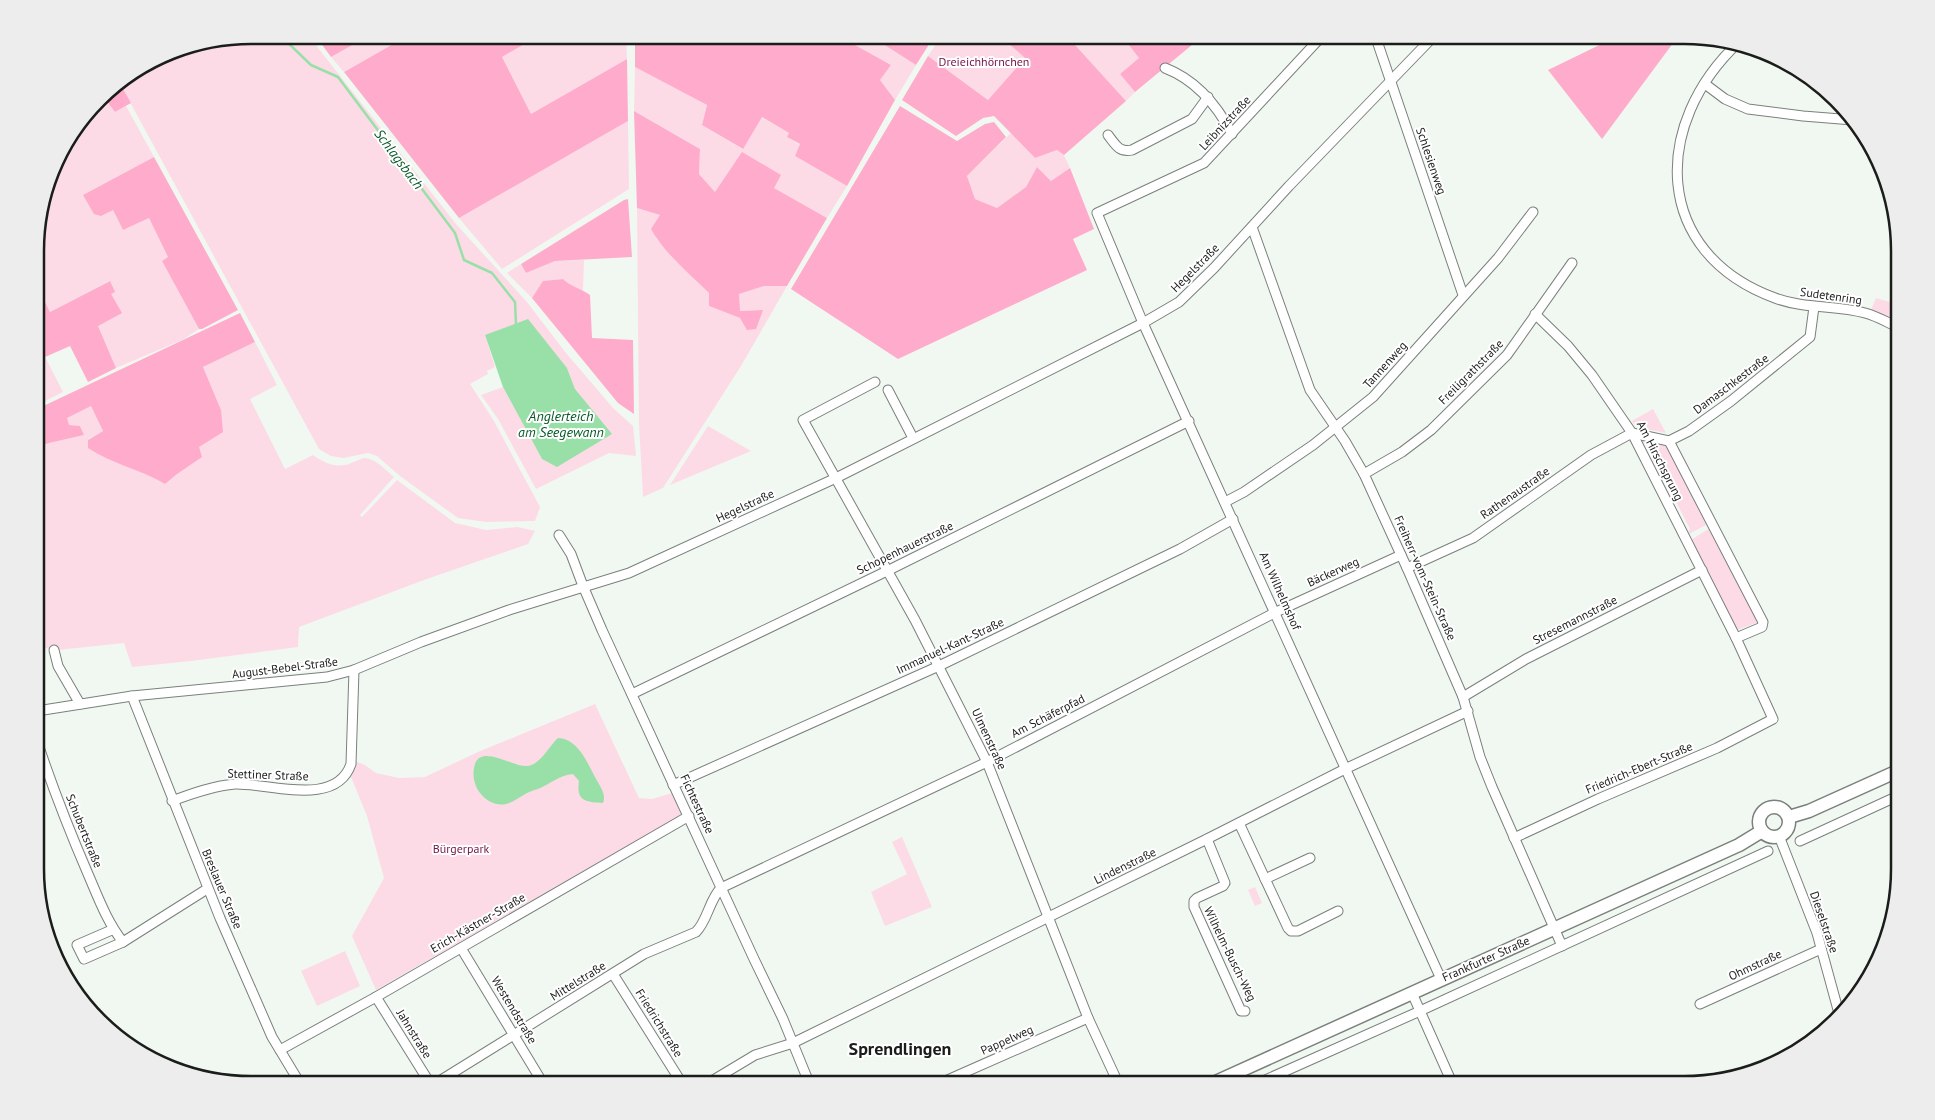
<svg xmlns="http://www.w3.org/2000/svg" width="1935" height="1120" font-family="'PT Sans',sans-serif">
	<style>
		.green { fill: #fcdbe6 }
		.forest { fill: #ffabcc }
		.water { fill: #99e0a8 }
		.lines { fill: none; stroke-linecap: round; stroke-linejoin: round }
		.stream { stroke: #99e0a8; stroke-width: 2.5 }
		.street-casing { stroke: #7a807b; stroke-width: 11 }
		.secondary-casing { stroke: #7a807b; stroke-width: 15 }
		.street { stroke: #fff; stroke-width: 9 }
		.secondary { stroke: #fff; stroke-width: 12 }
		.labels { text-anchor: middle; stroke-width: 4; stroke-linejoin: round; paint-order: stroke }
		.park-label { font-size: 12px; fill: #751647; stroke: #fff }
		.street-label { font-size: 12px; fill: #1b1d1b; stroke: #fff }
		.water-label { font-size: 14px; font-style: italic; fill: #075a28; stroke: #fff }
		.district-label { font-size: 18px; font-weight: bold; fill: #1b1d1b; stroke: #fff }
		.rim { fill: none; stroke: #1b1d1b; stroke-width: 2.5 }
	</style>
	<rect width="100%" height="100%" fill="#f1f8f2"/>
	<g class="green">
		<polygon points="250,35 308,35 456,224 527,302 566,353 613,408 633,426 636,456 609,453 536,489 498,419 481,395 503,387 542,459 575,389 567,368 485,335 495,367 487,371 488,374 470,384 494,421 540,507 535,521 486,522 458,518 400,476 377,456 368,453 343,458 331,456 319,449 119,82 168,51"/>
		<polygon points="370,35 409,35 344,72 331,57"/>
		<polygon points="540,35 626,35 627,59 531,114 502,57"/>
		<polygon points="837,35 869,35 916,65 895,100 880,80 891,65"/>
		<polygon points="942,35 999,35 1025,58 988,100 928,56"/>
		<polygon points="1066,35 1121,35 1139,58 1120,74 1135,92 1126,101"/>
		<polygon points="635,67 707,105 702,125 742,149 761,117 789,133 787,137 800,145 795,156 847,186 827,218 774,188 716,193 699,174 700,149 634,111"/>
		<polygon points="106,100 115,112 126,106 154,157 83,195 113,210 123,230 149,218 168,257 162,261 199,329 182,340 116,368 98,326 111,294 109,281 50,312 37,286 37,222 57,155 97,103"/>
		<polygon points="628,121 629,189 502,269 459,218"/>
		<polygon points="1011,133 1035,158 1057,150 1064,155 1070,168 1051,181 1037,167 1026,187 997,208 975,199 967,176"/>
		<polygon points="637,208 660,215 656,238 709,293 709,306 740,318 762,310 739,311 739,294 764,286 787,286 741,366 663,488 643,497 639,424"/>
		<polygon points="584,260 583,290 571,287 563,279 544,281 532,298 507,273 521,264 526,273 555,261"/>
		<polygon points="1876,298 1900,305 1900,323 1871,310"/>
		<polygon points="37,341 63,392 37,405"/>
		<path d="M 255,342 L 277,385 L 250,399 L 285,469 L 313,455 C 325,463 334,468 349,464 C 354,462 360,459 364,458 C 376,458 386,471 394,477 L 360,515 L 362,517 L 397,480 L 455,523 L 486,530 L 518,527 L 535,531 L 528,544 L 424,580 L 299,627 L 298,647 L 191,661 L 132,667 L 124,643 L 58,650 L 45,648 L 37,650 L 37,447 L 49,443 L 84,435 L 80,426 L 69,425 L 66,418 L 91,406 L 103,431 L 88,439 L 127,466 L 150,475 L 165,484 C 189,463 205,437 221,410 L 203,367 Z"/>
		<polygon points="1653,409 1666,433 1636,427 1632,421"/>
		<polygon points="708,426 751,451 670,485"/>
		<polygon points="1641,440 1668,446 1708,524 1689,534 1688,532 1690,529 1648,447"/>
		<polygon points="1710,528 1759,622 1737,630 1691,540"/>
		<polygon points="595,704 639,798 652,799 672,793 682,814 376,990 352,936 384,878 367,816 351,777 355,761 365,765 376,773 399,778 425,777 478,752"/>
		<polygon points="902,837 932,907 885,926 871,892 907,874 892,842"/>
		<polygon points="1255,887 1262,903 1255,906 1248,890"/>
		<polygon points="345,951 360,986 317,1006 301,971"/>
	</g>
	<g class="forest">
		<polygon points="315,35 370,35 331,57"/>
		<polygon points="409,35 540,35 502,57 531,114 627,59 628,121 459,218 344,72"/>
		<polygon points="635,35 837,35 891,65 880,80 895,100 847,186 795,156 800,144 787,137 789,133 762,117 743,149 702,125 707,105 635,67"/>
		<polygon points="869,35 935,35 916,65"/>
		<polygon points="999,35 1066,35 1126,101 1064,155 1057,150 1035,158 994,116 983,118 956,136 902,100 928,56 988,100 1025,58"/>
		<polygon points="1121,35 1204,35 1135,92 1120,74 1139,58"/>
		<polygon points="1620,35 1679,35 1602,139 1548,70"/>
		<polygon points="119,82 131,103 115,112 106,100 97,103 108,89"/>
		<polygon points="900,106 957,141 985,124 994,122 1006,137 967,176 975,199 997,208 1026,187 1037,167 1051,181 1070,168 1094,229 1073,239 1087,270 898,359 791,289"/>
		<path d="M 634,111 L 700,149 L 699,174 L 715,192 L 742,152 L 781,175 L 774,188 L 827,218 L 787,286 L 764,286 L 739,294 L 740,311 L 763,310 L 756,329 L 747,330 L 740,318 L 709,306 L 709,293 C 689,273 665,254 651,229 L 660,215 L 637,208 Z"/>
		<polygon points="154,157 238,310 202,329 199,329 162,261 168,257 149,218 123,230 113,210 101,216 94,214 83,195"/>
		<polygon points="628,199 632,257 555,261 526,273 521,264 624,200"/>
		<path d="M 563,279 C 571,287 581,288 590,295 L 592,338 L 633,340 L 634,414 L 618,403 L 532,298 L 543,281 Z"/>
		<polygon points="110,281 115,292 111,294 122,313 98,326 116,368 88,382 70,346 45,357 37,341 37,286 50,312"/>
		<path d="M 240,313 L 255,342 L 203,367 L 221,410 L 223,432 L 199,447 L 202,457 L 177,474 L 165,484 C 140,469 112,464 88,448 L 88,440 L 103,431 L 91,406 L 67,418 L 69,425 L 80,426 L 84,435 L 49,443 L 37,447 L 37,409 Z"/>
	</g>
	<g class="water">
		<polygon points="528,319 567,368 575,389 612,434 557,467 542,459 503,387 485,335"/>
		<path d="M 558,738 C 578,739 587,762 595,777 C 599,785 607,794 603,803 C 585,802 576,801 579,781 L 573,774 C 560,775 550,784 538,789 C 534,790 531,791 527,793 C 514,800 505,810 489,801 C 483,797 477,791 475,783 C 473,778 473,770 475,764 C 482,744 514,768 528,766 C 541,764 549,746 558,738 Z"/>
	</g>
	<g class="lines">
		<polyline class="stream" points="283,35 283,38 311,65 338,77 455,233 464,260 492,273 515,302 516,324"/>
		<g class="street-casing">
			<g id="street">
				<polyline points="1323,35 1204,163 1097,213 1143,323 1441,979"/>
				<polyline points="1375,35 1463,295"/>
				<path d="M 1739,42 C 1651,124 1652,253 1775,298 C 1804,309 1835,305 1865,313 C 1877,316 1888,323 1900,328"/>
				<path d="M 1165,68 C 1196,80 1217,105 1232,134"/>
				<polyline points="1705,84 1725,99 1748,109 1803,116 1853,120"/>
				<path d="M 1108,135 C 1115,144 1119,153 1132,150 L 1192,119 L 1208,97"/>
				<polyline points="1252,227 1310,390 1345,441 1364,474 1407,568 1463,697 1480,757 1492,787 1562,946"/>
				<polyline points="875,382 803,420 915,620 987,762 1088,1018 1119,1085"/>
				<polyline points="888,390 913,438"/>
				<polyline points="1632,433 1669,441 1689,431 1731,401 1810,337 1814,307"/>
				<polyline points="1669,441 1763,622 1762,627 1736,638"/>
				<polyline points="1364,474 1402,452 1431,430 1507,355 1572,263"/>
				<polyline points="1225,502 1244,492 1313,445 1373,397 1498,258 1533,212"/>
				<polyline points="559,535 571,554 583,586 602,630 754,959 783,1019 810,1085"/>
				<polyline points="1407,568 1473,538 1591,455 1632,433"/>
				<polyline points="54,650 58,666 80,704"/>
				<polyline points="632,694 889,570 1189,421"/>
				<polyline points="132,696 220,918 272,1037 301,1085"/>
				<polyline points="1463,697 1526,659 1702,570"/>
				<polyline points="37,711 132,696 327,677 354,670 421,642 509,610 629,573 836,478 1143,323 1179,302 1214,268 1289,186 1435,35"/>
				<path d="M 37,741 C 52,786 69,830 88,874 C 98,897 107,922 123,942 L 84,959 L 77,945 L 114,929"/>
				<polyline points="673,785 939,666 1180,549 1233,519"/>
				<path d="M 172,801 C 193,793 213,786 235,784 C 269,783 336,808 351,764 L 354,670"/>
				<polyline points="1239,823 1288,928 1291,931 1298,931 1338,911"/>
				<polyline points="1779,836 1817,933 1840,1017"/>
				<polyline points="1514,838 1598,799 1717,748 1773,719 1736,638 1632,433 1592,375 1568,346 1535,314"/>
				<polyline points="1207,839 1225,883 1223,886 1197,898 1194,901 1194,907 1241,1011 1245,1011"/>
				<polyline points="1800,841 1900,795"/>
				<polyline points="1265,879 1310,858"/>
				<polyline points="123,942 207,889"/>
				<polyline points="461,948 544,1085"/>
				<polyline points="613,974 683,1085"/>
				<polyline points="1412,993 1453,1085"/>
				<polyline points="376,997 431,1085"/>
				<polyline points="1700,1004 1821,949"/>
				<polyline points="280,1050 376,997 689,816"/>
				<path d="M 433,1085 L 644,954 L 696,932 C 708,920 709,900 721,888 L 987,762 L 1276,612 L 1401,555"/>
				<polyline points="705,1085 755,1055 793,1043 1207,839 1345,769 1468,711"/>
				<polyline points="936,1085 1088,1018"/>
				<polyline points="1254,1085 1420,1011 1768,851"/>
			</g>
		</g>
		<g class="secondary-casing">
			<g id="secondary">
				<circle cx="1774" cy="822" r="15"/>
				<polyline points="1789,817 1809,811 1900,770"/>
				<polyline points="1209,1085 1739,845 1762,831"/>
			</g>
		</g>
		<use href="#street" class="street"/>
		<use href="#secondary" class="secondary"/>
	</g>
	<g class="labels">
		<g class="park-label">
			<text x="984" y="66">Dreieichhörnchen</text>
			<text x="461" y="853">Bürgerpark</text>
		</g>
		<g class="street-label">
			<text transform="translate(1225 123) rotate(-47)" y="4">Leibnizstraße</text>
			<text transform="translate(1431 161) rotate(71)" y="4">Schlesienweg</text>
			<text transform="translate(1195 268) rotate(-45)" y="4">Hegelstraße</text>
			<text transform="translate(1831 296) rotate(8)" y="4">Sudetenring</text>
			<text transform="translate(1385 365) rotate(-48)" y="4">Tannenweg</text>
			<text transform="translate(1471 372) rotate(-45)" y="4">Freiligrathstraße</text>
			<text transform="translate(1731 384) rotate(-37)" y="4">Damaschkestraße</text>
			<text transform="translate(1660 461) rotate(63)" y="4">Am Hirschsprung</text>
			<text transform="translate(1515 493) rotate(-35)" y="4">Rathenaustraße</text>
			<text transform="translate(745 506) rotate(-25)" y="4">Hegelstraße</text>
			<text transform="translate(905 548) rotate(-26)" y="4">Schopenhauerstraße</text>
			<text transform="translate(1333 572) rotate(-24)" y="4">Bäckerweg</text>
			<text transform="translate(1425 578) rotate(66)" y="4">Freiherr-vom-Stein-Straße</text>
			<text transform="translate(1280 591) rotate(66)" y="4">Am Wilhelmshof</text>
			<text transform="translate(1575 620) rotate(-27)" y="4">Stresemannstraße</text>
			<text transform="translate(950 646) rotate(-25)" y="4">Immanuel-Kant-Straße</text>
			<text transform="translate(285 668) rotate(-7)" y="4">August-Bebel-Straße</text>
			<text transform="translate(1048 716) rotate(-27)" y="4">Am Schäferpfad</text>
			<text transform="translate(989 739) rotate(65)" y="4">Ulmenstraße</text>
			<text transform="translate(1639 768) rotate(-23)" y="4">Friedrich-Ebert-Straße</text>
			<text transform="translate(268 775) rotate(2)" y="4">Stettiner Straße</text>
			<text transform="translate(697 804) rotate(65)" y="4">Fichtestraße</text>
			<text transform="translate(84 831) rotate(68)" y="4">Schubertstraße</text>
			<text transform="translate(1125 866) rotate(-26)" y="4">Lindenstraße</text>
			<text transform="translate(222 889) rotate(67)" y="4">Breslauer Straße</text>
			<text transform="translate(1824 922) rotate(71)" y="4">Dieselstraße</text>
			<text transform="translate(478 923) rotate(-30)" y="4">Erich-Kästner-Straße</text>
			<text transform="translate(1230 954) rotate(64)" y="4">Wilhelm-Busch-Weg</text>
			<text transform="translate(1486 959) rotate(-24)" y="4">Frankfurter Straße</text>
			<text transform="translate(1755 965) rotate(-25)" y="4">Ohmstraße</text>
			<text transform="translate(578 981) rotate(-32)" y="4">Mittelstraße</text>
			<text transform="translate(514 1010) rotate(59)" y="4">Westendstraße</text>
			<text transform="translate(659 1023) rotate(58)" y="4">Friedrichstraße</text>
			<text transform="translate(414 1034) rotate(58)" y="4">Jahnstraße</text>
			<text transform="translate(1007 1040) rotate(-24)" y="4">Pappelweg</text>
		</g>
		<g class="water-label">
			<text transform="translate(399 159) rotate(53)" y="5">Schlagsbach</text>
			<text x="561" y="421">Anglerteich<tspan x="561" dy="16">am Seegewann</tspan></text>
		</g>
		<g class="district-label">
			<text x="900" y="1055">Sprendlingen</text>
		</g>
	</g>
	<path d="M0 0H1935V1120H0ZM251 44H1684A207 207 0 0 1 1891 251V869A207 207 0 0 1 1684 1076H251A207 207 0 0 1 44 869V251A207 207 0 0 1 251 44Z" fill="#ededed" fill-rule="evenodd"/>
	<path class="rim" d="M251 44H1684A207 207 0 0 1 1891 251V869A207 207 0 0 1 1684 1076H251A207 207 0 0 1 44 869V251A207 207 0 0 1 251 44Z"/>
</svg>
